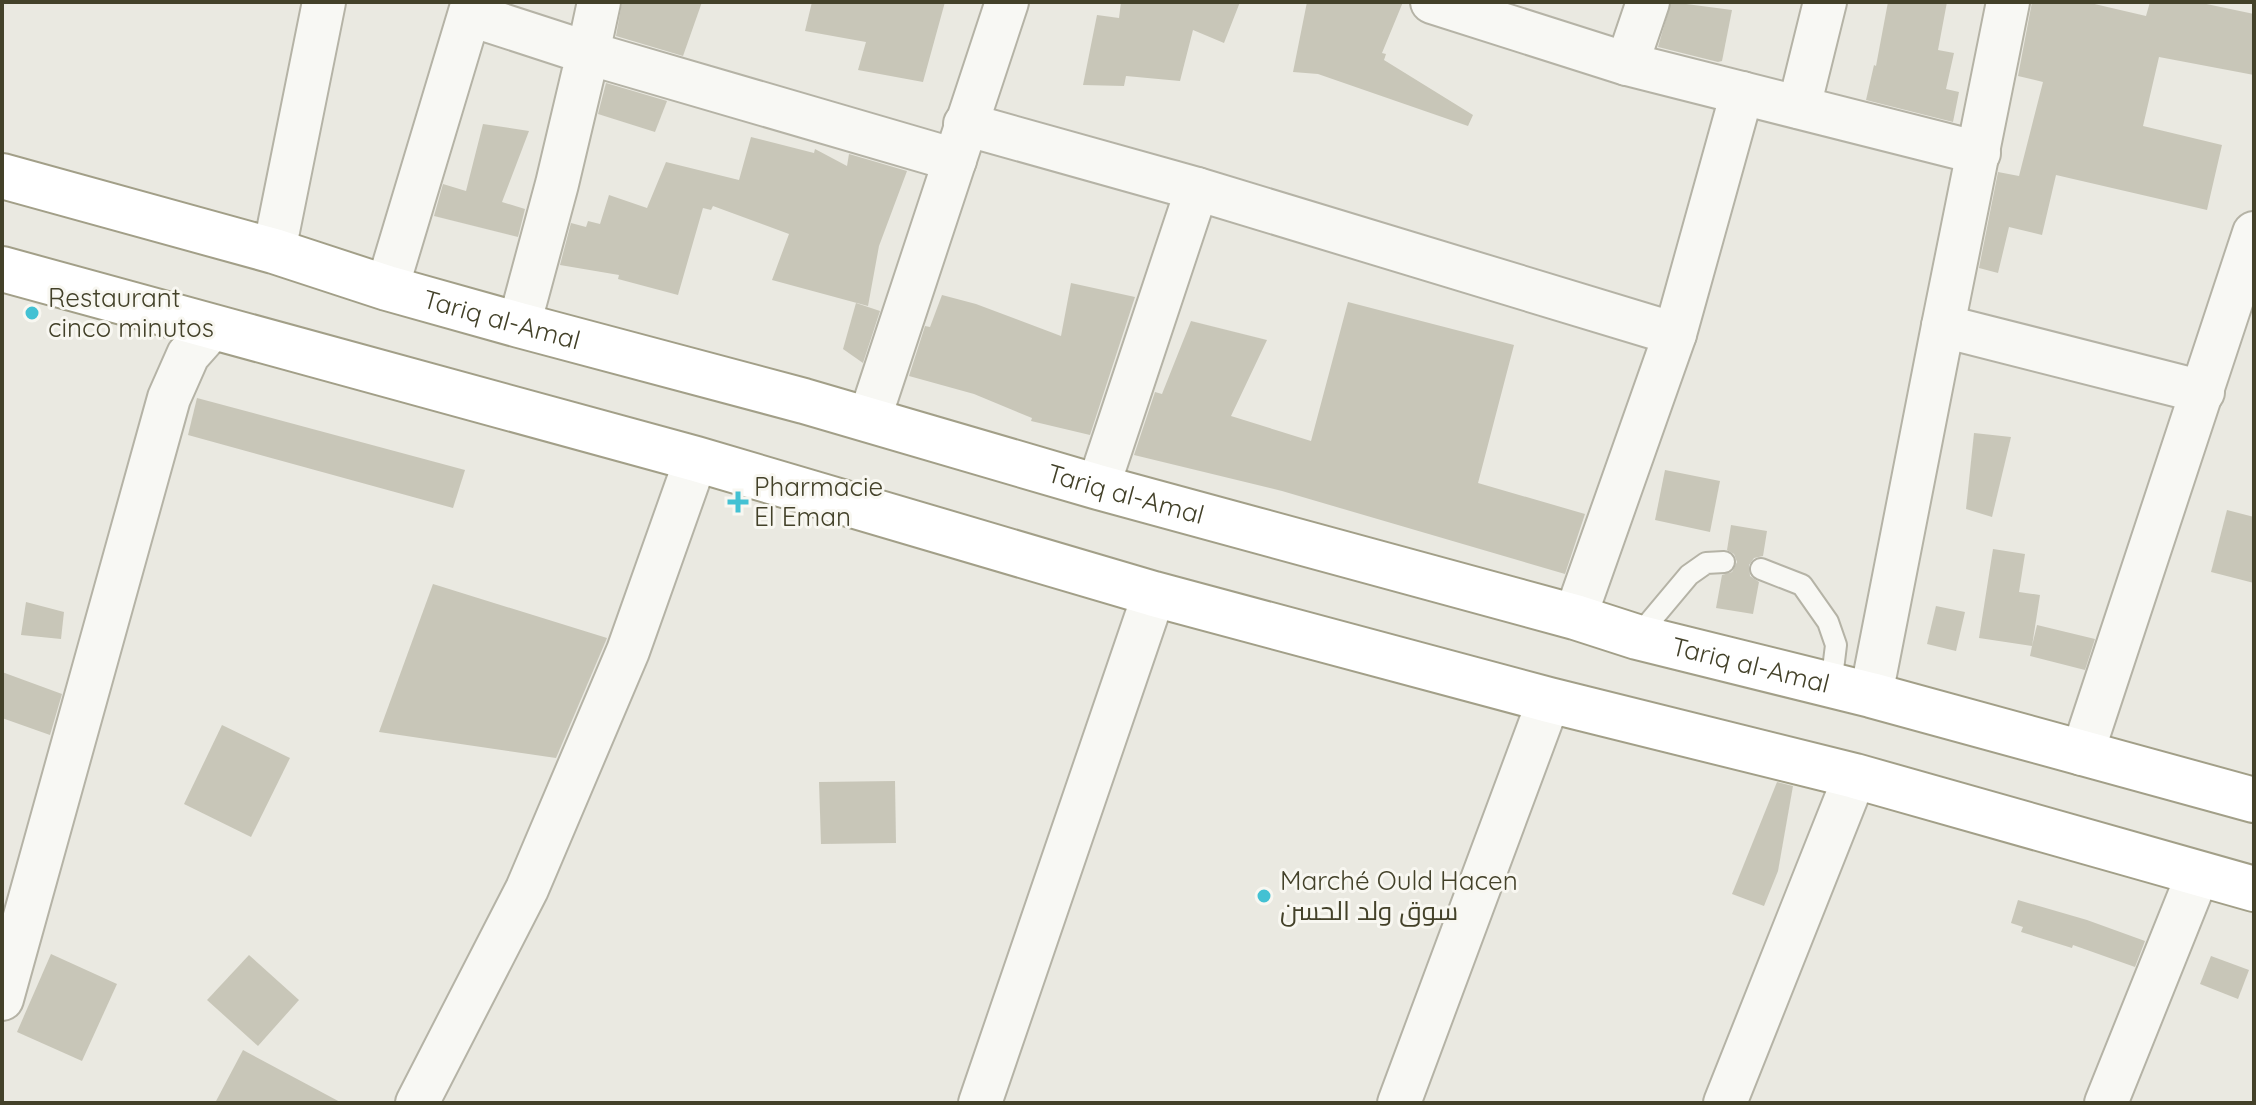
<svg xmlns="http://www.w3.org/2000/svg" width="2256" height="1105" font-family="Quicksand,Cairo,sans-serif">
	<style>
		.building { fill: #c8c6b8 }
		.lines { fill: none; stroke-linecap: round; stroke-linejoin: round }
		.service-casing { stroke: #b5b3a6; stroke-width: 24 }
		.minor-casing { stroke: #b5b3a6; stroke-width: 46 }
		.trunk-casing { stroke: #a29f88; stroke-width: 48 }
		.service { stroke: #f8f8f4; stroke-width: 20 }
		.minor { stroke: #f8f8f4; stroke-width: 42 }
		.trunk { stroke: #fff; stroke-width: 44 }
		.poi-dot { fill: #43c1d3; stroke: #f8f7f1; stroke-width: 3 }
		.labels { text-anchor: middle; stroke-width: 6; stroke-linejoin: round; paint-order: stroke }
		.poi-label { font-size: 26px; fill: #434129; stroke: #f8f7f1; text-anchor: start }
		.street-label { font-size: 26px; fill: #434129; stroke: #f8f7f1 }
	</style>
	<rect width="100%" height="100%" fill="#eae9e1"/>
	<g class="building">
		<polygon points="622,2 702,2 683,56 616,36"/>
		<polygon points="812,2 945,2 923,82 858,70 866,42 805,31"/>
		<polygon points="1121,2 1240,2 1224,43 1193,30 1180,81 1126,76 1124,86 1083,85 1097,15 1119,18"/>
		<polygon points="1307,2 1403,2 1382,53 1386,54 1384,60 1473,115 1468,126 1318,74 1293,72"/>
		<polygon points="1671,2 1732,10 1722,61 1718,62 1658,47"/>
		<polygon points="1888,2 1947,2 1938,50 1954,53 1946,89 1959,92 1953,122 1866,100 1874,65 1876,66"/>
		<polygon points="2032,2 2086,2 2146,16 2150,2 2197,2 2254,14 2254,75 2159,57 2143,126 2222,145 2207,210 2056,175 2042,235 2009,227 1998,273 1979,268 1998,172 2019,176 2043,82 2018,76"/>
		<polygon points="606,83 667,101 655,132 598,114"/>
		<polygon points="483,124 529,131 502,202 525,209 518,237 434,216 443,184 466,191"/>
		<polygon points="751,137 814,153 815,149 847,166 849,154 907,171 879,246 868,306 772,280 789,234 713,206 711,210 703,208 678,295 618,279 619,275 560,265 571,223 586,227 588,221 600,224 609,195 647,208 666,162 739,180"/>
		<polygon points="1071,283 1135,297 1090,435 1031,421 1032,418 974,394 909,376 925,326 930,327 942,295 976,304 1061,336"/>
		<polygon points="1348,302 1514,345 1478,483 1585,514 1565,574 1282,491 1134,455 1155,392 1162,394 1191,321 1267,340 1231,416 1311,441"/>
		<polygon points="856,303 880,311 863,363 843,349"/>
		<polygon points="197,398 465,470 453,508 188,435"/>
		<polygon points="1974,433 2011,437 1992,517 1966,509"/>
		<polygon points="1665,470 1720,481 1710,532 1655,520"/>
		<polygon points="2227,510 2254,517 2254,583 2211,572"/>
		<polygon points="1731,525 1767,531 1763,556 1754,558 1749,565 1750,576 1759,582 1753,614 1716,608 1722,575 1732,572 1737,562 1734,554 1727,550"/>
		<polygon points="1993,549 2025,554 2019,592 2040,595 2032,646 2037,625 2095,639 2085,670 2030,656 2032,646 1979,638"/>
		<polygon points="433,584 607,638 556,758 379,732"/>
		<polygon points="26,602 64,612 61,639 21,635"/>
		<polygon points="1936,606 1965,612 1956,651 1927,644"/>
		<polygon points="2,672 62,694 50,735 2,718"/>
		<polygon points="222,725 290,758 251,837 184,804"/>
		<polygon points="895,781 896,843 821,844 819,782"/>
		<polygon points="1777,782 1793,786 1778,871 1764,906 1732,894"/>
		<polygon points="2018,900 2087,920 2145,941 2135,967 2073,945 2072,948 2021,932 2023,927 2011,923"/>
		<polygon points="51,954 117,984 82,1061 17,1032"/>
		<polygon points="249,955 299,1000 258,1046 207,1000"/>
		<polygon points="2211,956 2249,970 2238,999 2200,984"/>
		<polygon points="243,1050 342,1103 215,1103"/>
	</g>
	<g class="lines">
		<g class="service-casing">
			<g id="service">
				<polyline points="1761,569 1802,585 1828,622 1836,645 1831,686"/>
				<polyline points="1637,637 1689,575 1706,563 1724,562"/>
			</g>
		</g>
		<g class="minor-casing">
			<g id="minor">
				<polyline points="599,2 588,53 955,160"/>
				<polyline points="1432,2 1627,64 1979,153"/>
				<polyline points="471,15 588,53 557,184 519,325"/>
				<polyline points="1627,64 1648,2"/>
				<polyline points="1799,107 1825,2"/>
				<polyline points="965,124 1197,189 1675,334"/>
				<polyline points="274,251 324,2"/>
				<polyline points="387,288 473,2"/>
				<polyline points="1943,326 2008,2"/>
				<polyline points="869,420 1007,2"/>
				<polyline points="1098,487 1197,189"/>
				<polyline points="1575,617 1675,334 1742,93"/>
				<polyline points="1871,695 1943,326 2203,392"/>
				<polyline points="2082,754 2254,233"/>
				<polyline points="2,999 169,398 188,355 212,328"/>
				<polyline points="417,1103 527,889 628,651 696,459"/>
				<polyline points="980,1103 1154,594"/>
				<polyline points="1399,1103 1549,700"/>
				<polyline points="1725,1103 1855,776"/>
				<polyline points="2106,1103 2198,874"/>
			</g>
		</g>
		<g class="trunk-casing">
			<g id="trunk">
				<path id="s1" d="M 2,176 L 274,251 L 387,288 L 519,325 L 804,401 L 1098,487 L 1575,617 L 1637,637 L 1871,695 L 2254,800"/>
				<polyline points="2,269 696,459 1154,594 1549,700 1855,776 2254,889"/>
			</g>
		</g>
		<use href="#service" class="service"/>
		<use href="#minor" class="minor"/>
		<use href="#trunk" class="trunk"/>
	</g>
	<g class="poi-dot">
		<circle cx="32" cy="313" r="8"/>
		<path d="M734 490h8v8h8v8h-8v8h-8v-8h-8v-8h8z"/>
		<circle cx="1264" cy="896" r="8"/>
	</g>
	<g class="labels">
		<g class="poi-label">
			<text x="48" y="307">Restaurant<tspan x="48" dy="30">cinco minutos</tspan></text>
			<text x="754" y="496">Pharmacie<tspan x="754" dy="30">El Eman</tspan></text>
			<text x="1280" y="890">Marché Ould Hacen<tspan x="1280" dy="30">سوق ولد الحسن</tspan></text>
		</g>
		<g class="street-label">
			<text dy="9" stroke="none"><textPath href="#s1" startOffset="520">Tariq al-Amal</textPath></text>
			<text dy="9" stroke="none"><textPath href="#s1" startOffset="1168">Tariq al-Amal</textPath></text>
			<text dy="9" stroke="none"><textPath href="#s1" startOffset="1816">Tariq al-Amal</textPath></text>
		</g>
	</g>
	<rect width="2256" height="1105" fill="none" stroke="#434129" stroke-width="8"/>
</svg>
